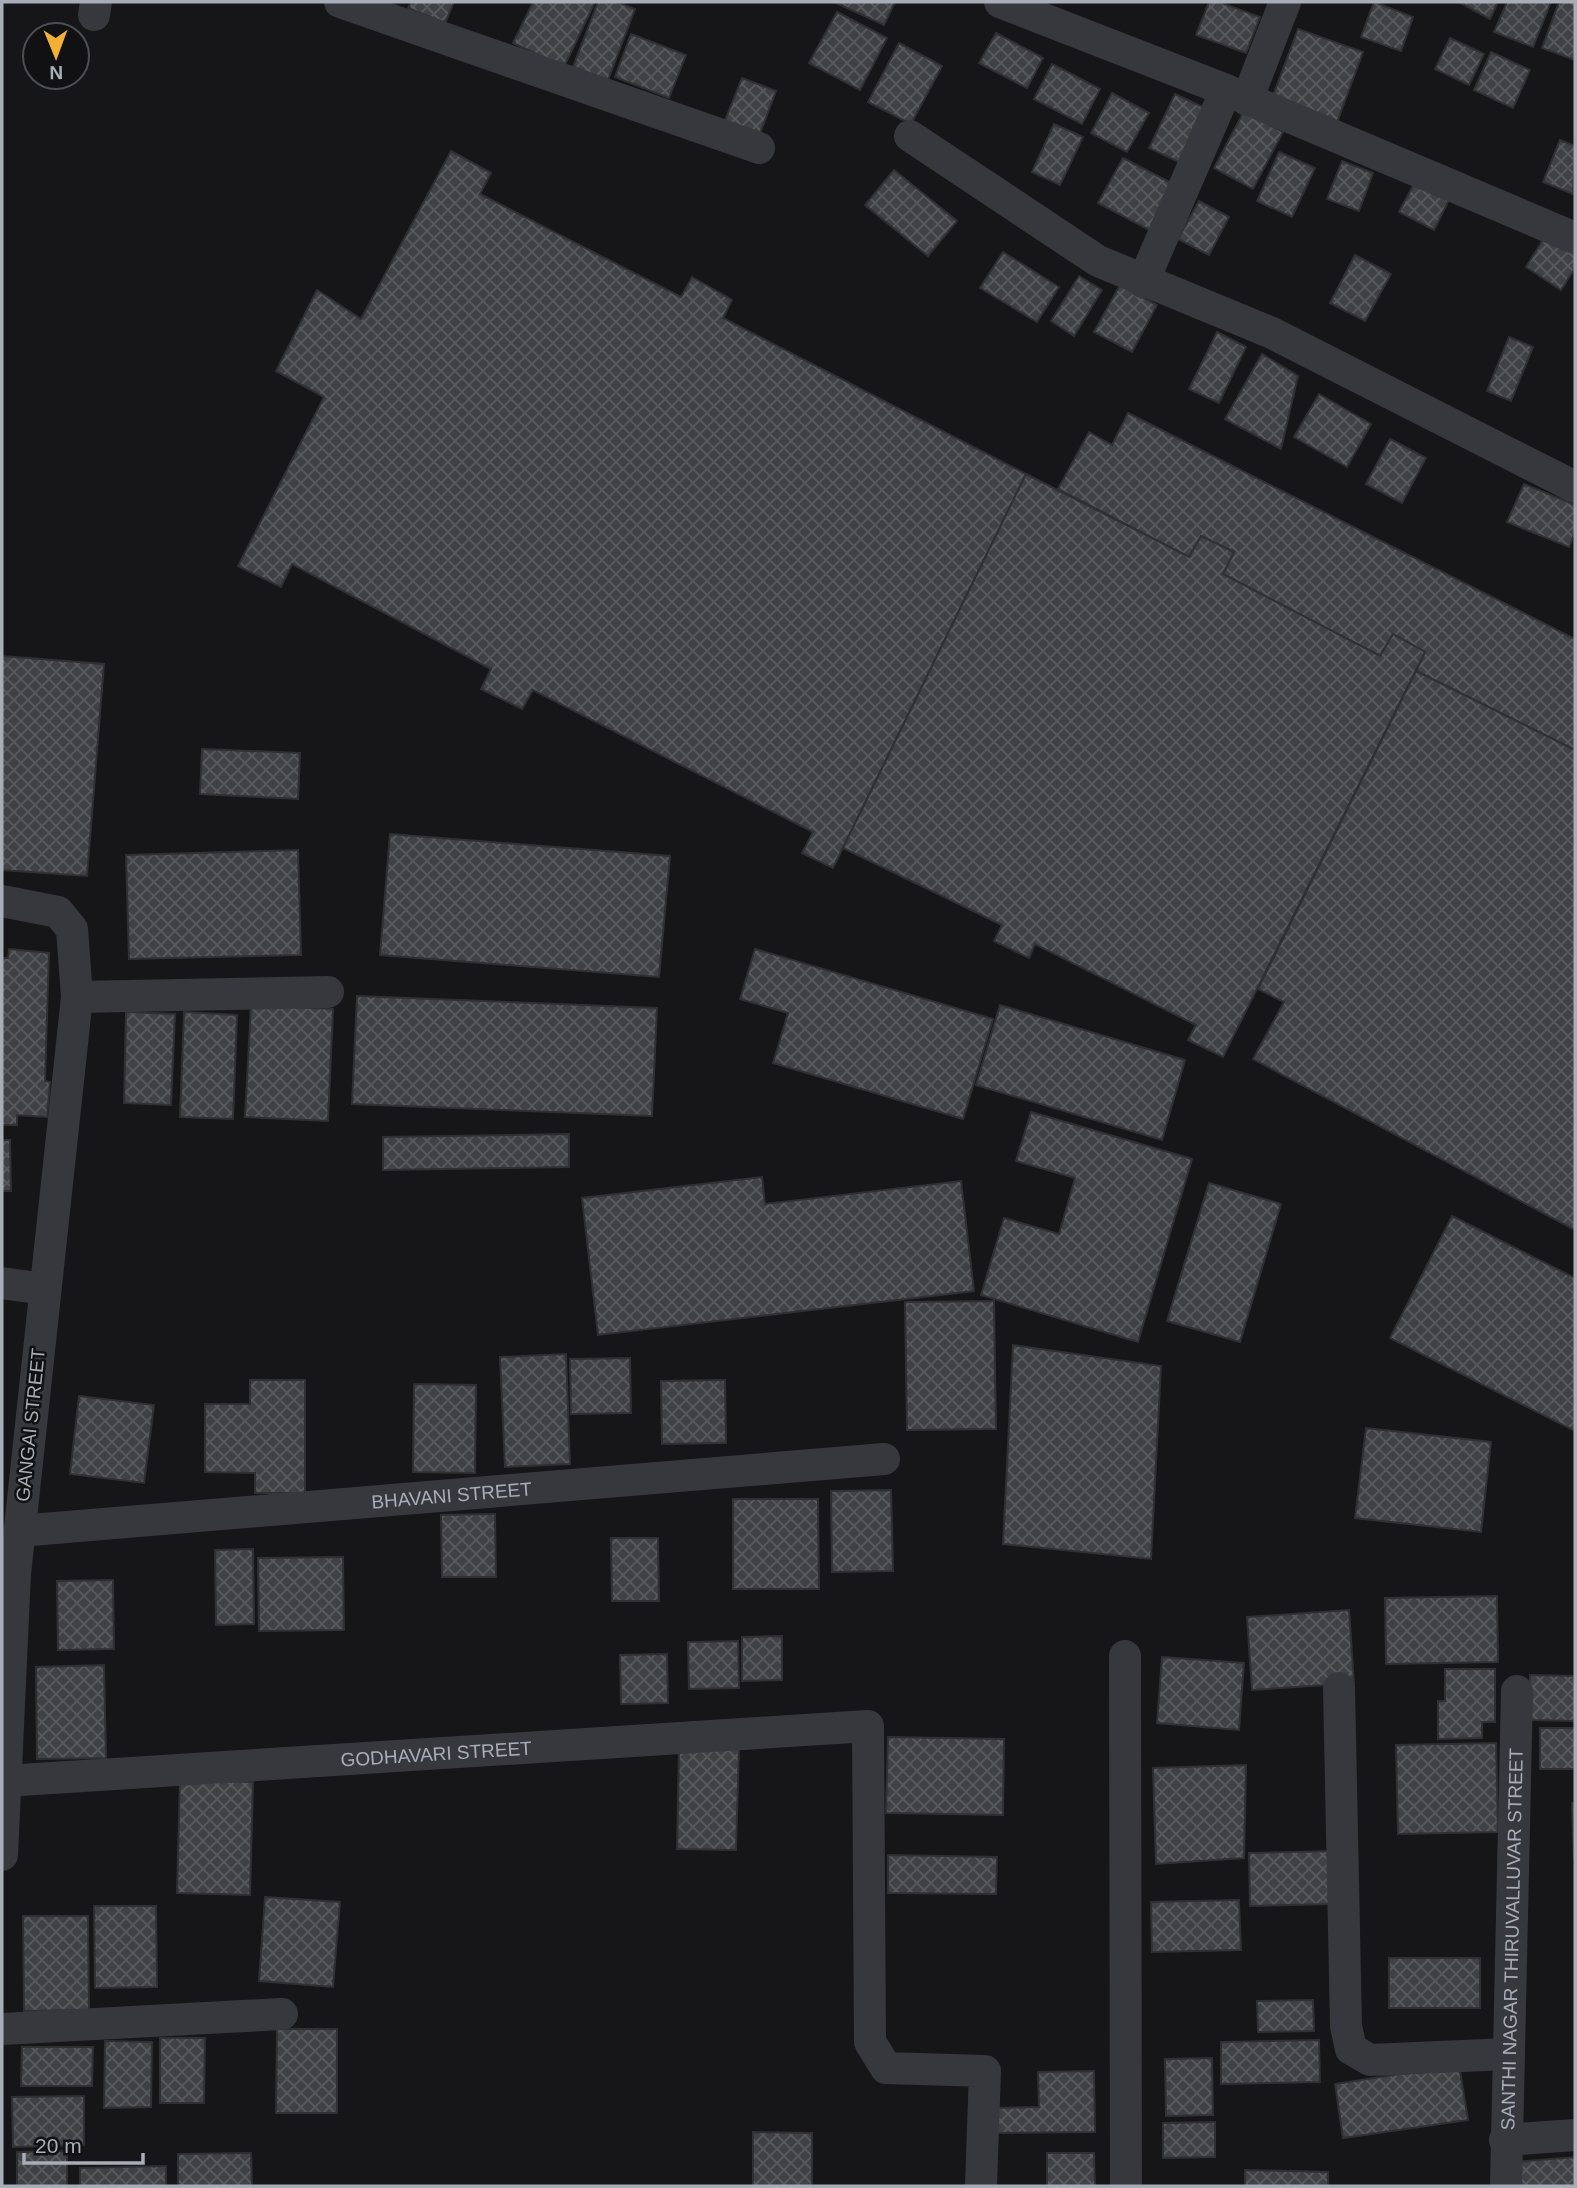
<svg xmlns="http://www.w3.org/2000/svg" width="1577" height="2188" font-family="Helvetica,sans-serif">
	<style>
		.building { fill: url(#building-cross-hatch); stroke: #303034; stroke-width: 2 }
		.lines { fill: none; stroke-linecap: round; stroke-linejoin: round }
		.minor { stroke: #37383d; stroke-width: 32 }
		.labels { text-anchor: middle; stroke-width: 5; stroke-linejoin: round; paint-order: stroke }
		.street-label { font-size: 19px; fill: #a8adb8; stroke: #111113 }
	</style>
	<defs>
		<pattern id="building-cross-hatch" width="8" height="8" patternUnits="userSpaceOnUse" patternTransform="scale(1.75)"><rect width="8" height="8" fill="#404145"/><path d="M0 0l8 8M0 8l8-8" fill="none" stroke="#595a5e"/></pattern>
	</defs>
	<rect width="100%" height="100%" fill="#161618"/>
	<g class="building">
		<polygon points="411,2 454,2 445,23 408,8"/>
		<polygon points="533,2 595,2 564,67 513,43"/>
		<polygon points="598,2 617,2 635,9 608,80 573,67"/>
		<polygon points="834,2 895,2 884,25"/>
		<polygon points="1209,2 1219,2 1260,17 1246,53 1196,35"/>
		<polygon points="1374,2 1413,17 1401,51 1361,37"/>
		<polygon points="1459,2 1498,2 1490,19"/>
		<polygon points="1507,2 1551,2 1533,47 1494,32"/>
		<polygon points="1559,2 1575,2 1575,60 1542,48"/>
		<polygon points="837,12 887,38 860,90 809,63"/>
		<polygon points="1298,29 1363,52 1336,125 1271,101"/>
		<polygon points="996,33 1043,58 1027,88 979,63"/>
		<polygon points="631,34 686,55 669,98 615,77"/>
		<polygon points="1450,38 1484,54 1469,85 1435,69"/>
		<polygon points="899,43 942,66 911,124 868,102"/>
		<polygon points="1491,52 1530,70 1513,108 1474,90"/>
		<polygon points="1052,64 1100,89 1082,124 1034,99"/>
		<polygon points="742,78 776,91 759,136 724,123"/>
		<polygon points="1112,93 1149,113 1127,152 1091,133"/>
		<polygon points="1175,94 1209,110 1183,164 1149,148"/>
		<polygon points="1244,111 1283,132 1253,189 1214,168"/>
		<polygon points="1054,124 1083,137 1060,185 1032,172"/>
		<polygon points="1560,140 1575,146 1573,194 1543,182"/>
		<polygon points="451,151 491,173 480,194 681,297 692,277 732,300 723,318 1026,474 833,868 802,853 813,832 533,690 522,709 481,689 491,669 292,564 281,587 238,566 324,397 276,371 317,290 361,319"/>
		<polygon points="1279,152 1315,168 1292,217 1257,201"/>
		<polygon points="1123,158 1179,187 1155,233 1098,203"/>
		<polygon points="1342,161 1373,173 1359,211 1327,199"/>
		<polygon points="894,170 957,221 928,256 865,205"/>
		<polygon points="1418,176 1452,194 1434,230 1399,212"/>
		<polygon points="1199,201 1229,217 1209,255 1178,239"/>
		<polygon points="1546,235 1575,253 1575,268 1561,290 1526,267"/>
		<polygon points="1003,252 1059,287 1037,322 980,288"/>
		<polygon points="1355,255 1391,274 1365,321 1330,303"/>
		<polygon points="1079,276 1102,290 1074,336 1051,321"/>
		<polygon points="1120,285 1157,305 1132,352 1094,332"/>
		<polygon points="1217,332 1246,347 1219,403 1189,389"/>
		<polygon points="1509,337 1533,347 1511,401 1487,391"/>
		<polygon points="1262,354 1298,376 1281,449 1225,419"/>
		<polygon points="1319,394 1371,424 1347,467 1294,437"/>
		<polygon points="1128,413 1575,639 1575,750 1416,671 1425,652 1393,634 1380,656 1223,574 1234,552 1201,536 1189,557 1058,489 1089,432 1112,445"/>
		<polygon points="1390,439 1426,458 1402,503 1366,484"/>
		<polygon points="1026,474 1189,557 1201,536 1234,552 1223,574 1380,656 1393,634 1425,652 1223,1057 1188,1040 1196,1025 1035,944 1029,958 994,941 1002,925 843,848"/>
		<polygon points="1524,484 1575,505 1575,532 1569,547 1507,522"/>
		<polygon points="2,656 104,664 87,876 2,870"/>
		<polygon points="1416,671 1575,750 1575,1230 1253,1059 1284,1002 1258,989"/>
		<polygon points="202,749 300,753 298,799 200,794"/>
		<polygon points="390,834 670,856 659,977 380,955"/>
		<polygon points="298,850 301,955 129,959 126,855"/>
		<polygon points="9,949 49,953 45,1081 50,1082 47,1117 17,1115 17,1125 2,1125 2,958 8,958"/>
		<polygon points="755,949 993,1019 963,1119 773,1063 788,1013 740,999"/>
		<polygon points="357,996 657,1008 652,1116 352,1104"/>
		<polygon points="251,1005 333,1009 328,1121 245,1117"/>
		<polygon points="1000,1005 1185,1060 1162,1140 976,1085"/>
		<polygon points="126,1012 175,1014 171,1105 124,1103"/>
		<polygon points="184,1012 237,1015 233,1119 180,1117"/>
		<polygon points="1031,1112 1192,1159 1138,1342 981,1295 1004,1218 1059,1234 1075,1178 1016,1161"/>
		<polygon points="569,1134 569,1167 383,1170 383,1137"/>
		<polygon points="2,1140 10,1140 11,1191 2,1191"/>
		<polygon points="762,1177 765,1204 961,1181 974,1291 598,1335 582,1198"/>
		<polygon points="1209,1183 1281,1204 1240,1342 1167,1321"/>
		<polygon points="1452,1216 1575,1278 1575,1431 1390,1338"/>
		<polygon points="994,1301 996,1429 907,1430 905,1302"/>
		<polygon points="1013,1345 1161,1366 1151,1559 1003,1544"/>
		<polygon points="566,1354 570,1464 505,1467 500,1357"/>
		<polygon points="630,1358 631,1413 571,1414 570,1359"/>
		<polygon points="250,1380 305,1380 305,1493 255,1493 255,1473 205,1472 205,1404 250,1404"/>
		<polygon points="725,1380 726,1443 662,1444 661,1381"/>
		<polygon points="414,1384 476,1385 475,1473 413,1472"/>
		<polygon points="79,1396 154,1405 144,1483 70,1474"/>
		<polygon points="1366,1428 1491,1442 1481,1532 1355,1518"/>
		<polygon points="891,1490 893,1571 832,1572 831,1491"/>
		<polygon points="733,1499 818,1499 819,1589 733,1589"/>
		<polygon points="495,1514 496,1577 442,1577 441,1515"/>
		<polygon points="611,1538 658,1538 659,1601 612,1601"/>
		<polygon points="253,1549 254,1624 216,1625 215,1550"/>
		<polygon points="343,1557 344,1630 259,1631 258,1558"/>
		<polygon points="113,1580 114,1649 58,1650 57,1581"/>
		<polygon points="1497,1596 1498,1662 1386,1664 1385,1598"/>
		<polygon points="1349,1610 1354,1683 1252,1690 1247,1617"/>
		<polygon points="782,1636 782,1680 742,1681 742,1637"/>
		<polygon points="738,1641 739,1688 689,1689 688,1642"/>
		<polygon points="667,1654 668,1703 621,1704 620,1655"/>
		<polygon points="1162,1657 1244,1663 1239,1730 1157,1723"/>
		<polygon points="104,1665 106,1758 37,1759 36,1667"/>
		<polygon points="1445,1669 1495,1669 1495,1722 1482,1722 1482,1738 1438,1739 1438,1701 1445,1701"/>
		<polygon points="1530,1675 1575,1676 1575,1721 1529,1720"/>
		<rect x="1540" y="1728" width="35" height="41"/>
		<polygon points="888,1737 1004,1739 1003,1815 886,1813"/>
		<polygon points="1496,1743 1498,1832 1398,1834 1396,1745"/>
		<polygon points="679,1747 739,1748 736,1850 677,1849"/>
		<polygon points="1246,1765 1244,1858 1156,1864 1153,1768"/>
		<polygon points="180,1780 253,1782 250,1895 177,1893"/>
		<polygon points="1572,1803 1575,1803 1574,1860"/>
		<polygon points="1334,1851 1330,1904 1250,1906 1249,1853"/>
		<polygon points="888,1855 997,1857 996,1894 888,1893"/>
		<polygon points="265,1897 340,1902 333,1987 259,1981"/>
		<polygon points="1239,1900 1241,1950 1152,1952 1151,1902"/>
		<polygon points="94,1906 156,1906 157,1987 95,1988"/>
		<polygon points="23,1916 88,1916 89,2010 24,2011"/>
		<rect x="1389" y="1958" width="91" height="50"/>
		<polygon points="1313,2000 1314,2031 1258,2032 1257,2001"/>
		<polygon points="277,2029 337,2029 337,2113 276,2113"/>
		<polygon points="160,2038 205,2038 204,2103 160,2103"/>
		<polygon points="1319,2040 1320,2082 1221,2084 1221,2042"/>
		<polygon points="105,2041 152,2042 151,2107 104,2108"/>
		<polygon points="22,2047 93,2047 92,2086 21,2086"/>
		<polygon points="1212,2058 1213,2115 1166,2116 1165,2059"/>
		<polygon points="1459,2065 1468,2120 1343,2138 1335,2084"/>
		<polygon points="1094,2071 1095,2132 996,2133 995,2108 1039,2107 1038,2072"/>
		<polygon points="84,2096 84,2145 13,2147 12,2097"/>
		<polygon points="1215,2122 1215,2157 1163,2158 1163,2123"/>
		<polygon points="753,2132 812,2133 812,2186 753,2186"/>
		<polygon points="67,2151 67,2186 17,2186 17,2152"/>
		<polygon points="251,2153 252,2186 178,2186 178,2154"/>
		<polygon points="1047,2153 1094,2153 1095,2186 1047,2186"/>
		<polygon points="1575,2157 1575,2186 1516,2186 1514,2162"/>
		<polygon points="166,2166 166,2186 80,2186 80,2168"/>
		<polygon points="1245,2170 1328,2172 1328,2186 1245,2186"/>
	</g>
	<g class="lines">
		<g class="minor">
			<polyline points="340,2 759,148"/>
			<polyline points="1000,2 1226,90 1575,238"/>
			<polyline points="94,15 96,2"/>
			<polyline points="1247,100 1285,2"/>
			<polyline points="910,136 1098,261 1272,333 1575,487"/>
			<polyline points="1143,282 1226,90"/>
			<polyline points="2,901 58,912 72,929 77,997 15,1574 2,1855"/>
			<polyline points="77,997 328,992"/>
			<polyline points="2,1283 44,1289"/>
			<path id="s1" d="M 19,1531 L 884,1459"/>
			<polyline points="1125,1656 1126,2186"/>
			<polyline points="1339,1688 1346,2026 1351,2049 1370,2060 1508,2054"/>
			<path id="s2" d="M 5,1781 L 868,1726 L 870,2042 L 886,2068 L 985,2071 L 981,2186"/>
			<polyline points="2,2029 282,2014"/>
			<polyline points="1505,2140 1575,2135"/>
			<path id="s3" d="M 1506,2186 L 1517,1691"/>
		</g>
	</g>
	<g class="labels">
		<g class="street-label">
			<text transform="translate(30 1425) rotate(-84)" y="7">GANGAI STREET</text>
			<text dy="7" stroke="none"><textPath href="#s1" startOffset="434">BHAVANI STREET</textPath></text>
			<text dy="7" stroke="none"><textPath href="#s2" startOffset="432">GODHAVARI STREET</textPath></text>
			<text dy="7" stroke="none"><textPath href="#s3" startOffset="247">SANTHI NAGAR THIRUVALLUVAR STREET</textPath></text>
		</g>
	</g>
	<rect width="1577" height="2188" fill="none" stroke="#a8adb8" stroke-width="7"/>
	<g transform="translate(56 56) rotate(179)"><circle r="33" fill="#111113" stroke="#4d4f55" stroke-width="2"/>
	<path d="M0-5L12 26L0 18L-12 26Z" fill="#f2b134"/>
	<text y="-10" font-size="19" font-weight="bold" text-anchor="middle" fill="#a8adb8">N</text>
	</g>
	<path d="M24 2153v10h119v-10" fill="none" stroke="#a8adb8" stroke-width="3.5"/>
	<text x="35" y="2153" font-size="21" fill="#a8adb8" stroke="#111113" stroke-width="5" paint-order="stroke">20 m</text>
</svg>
